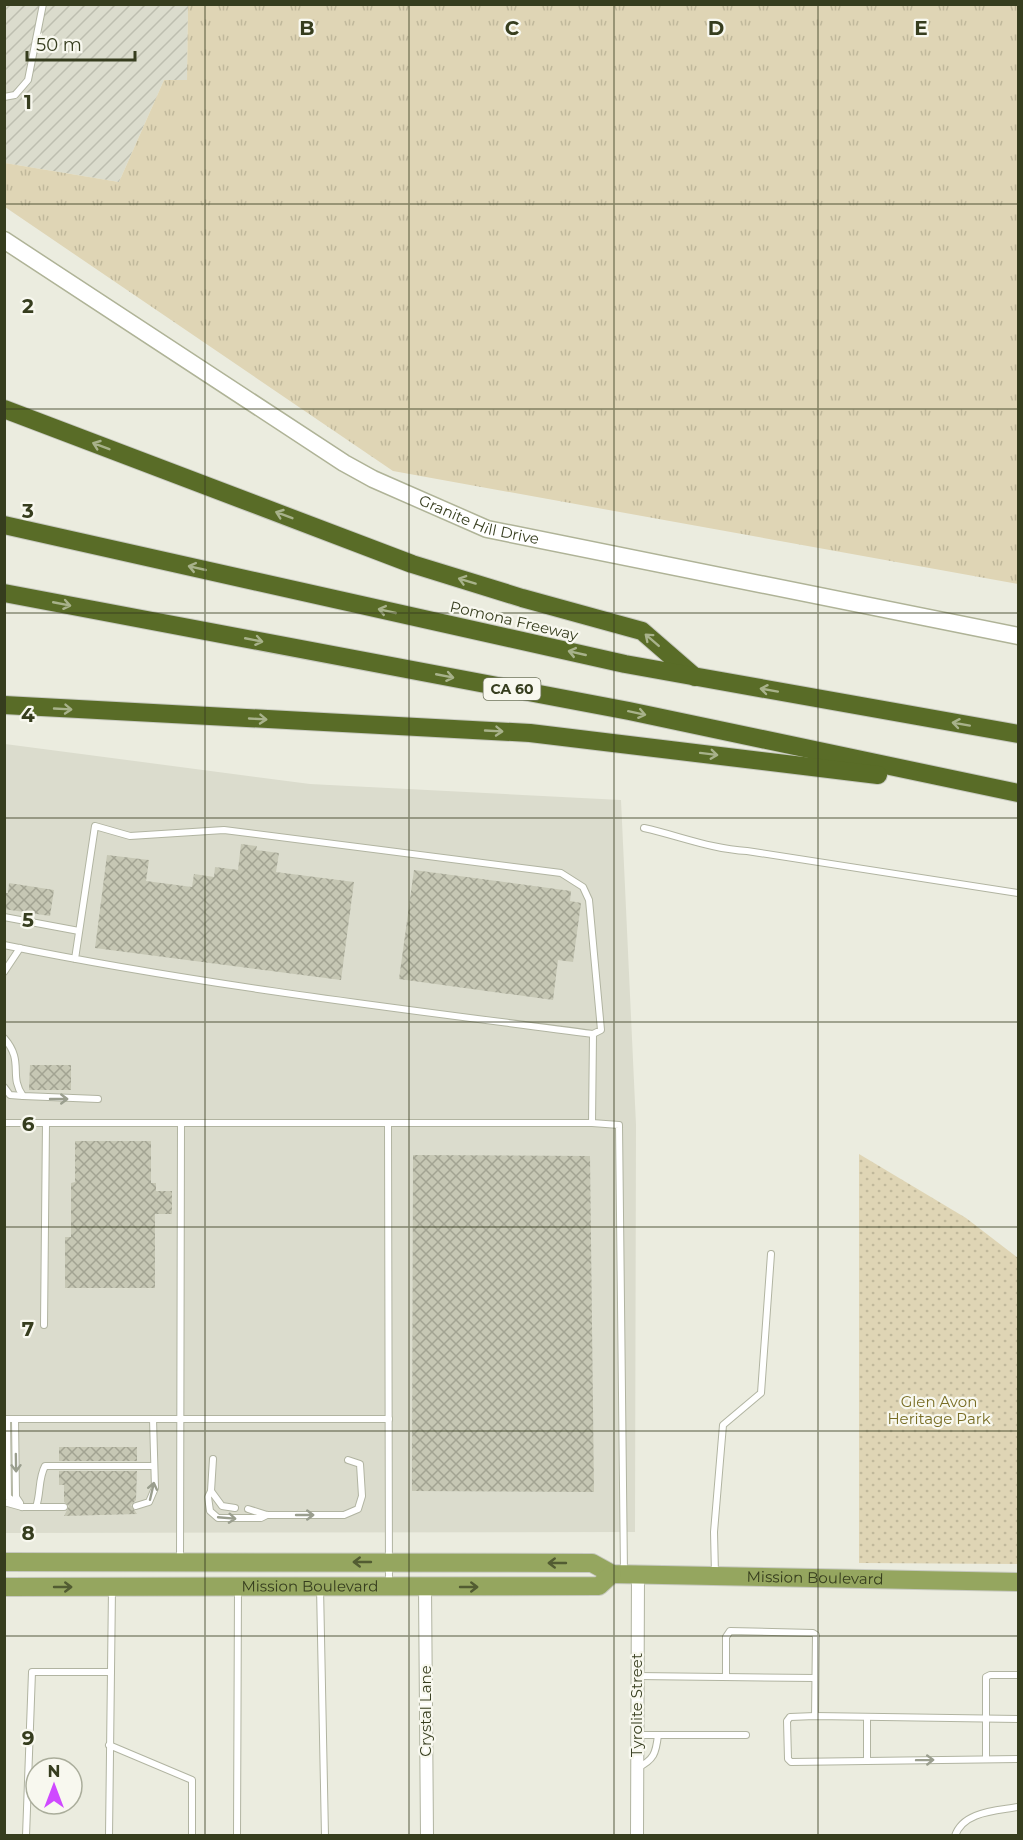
<svg xmlns="http://www.w3.org/2000/svg" width="1023" height="1840" font-family="Montserrat,sans-serif">
	<style>
		.built { fill: #dbdccd }
		.industrial { fill: url(#industrial-furrows) }
		.grass { fill: url(#grass-tufts) }
		.park { fill: url(#park-dots) }
		.building { fill: url(#building-cross-hatch) }
		.lines { fill: none; stroke-linecap: round; stroke-linejoin: round }
		.lane-casing { stroke: #b1b4a1; stroke-width: 8 }
		.street-casing { stroke: #b1b4a1; stroke-width: 14 }
		.secondary-casing { stroke: #afb397; stroke-width: 19 }
		.primary-casing { stroke: #c7c9c0; stroke-width: 20 }
		.highway-casing { stroke: #c7c9c0; stroke-width: 20 }
		.lane { stroke: #fff; stroke-width: 6 }
		.street { stroke: #fff; stroke-width: 12 }
		.secondary { stroke: #fff; stroke-width: 16 }
		.primary { stroke: #95a65f; stroke-width: 18 }
		.highway { stroke: #596c27; stroke-width: 18 }
		.oneway { stroke: #a8b28b }
		.oneway2 { stroke: #9a9e8e }
		.oneway3 { stroke: #525c32 }
		.grid { fill: none; stroke: #363d1e; stroke-width: 1.5; stroke-opacity: 0.55 }
		.labels { text-anchor: middle; stroke-width: 4.5; stroke-linejoin: round; paint-order: stroke }
		.shield { fill: #f8f8ef; stroke: #70755d; stroke-width: 1.5 }
		.shield-label { font-size: 14px; font-weight: bold; fill: #363d1e }
		.street-label { font-size: 15px; fill: #363d1e; stroke: #f8f8ef }
		.park-label { font-size: 15px; fill: #786d25; stroke: #f8f8ef }
		.grid-label { font-size: 20px; text-anchor: middle; font-weight: bold; fill: #363d1e; stroke: #f8f8ef; stroke-width: 4.5; stroke-linejoin: round; paint-order: stroke }
	</style>
	<defs>
		<pattern id="industrial-furrows" width="10" height="10" patternUnits="userSpaceOnUse" patternTransform="scale(1.5)"><rect width="10" height="10" fill="#dbdccd"/><path d="M-1 1l2-2M0 10L10 0M9 11l2-2" fill="none" stroke="#bdbeb0"/></pattern>
		<pattern id="grass-tufts" width="24" height="20" patternUnits="userSpaceOnUse" patternTransform="scale(1.5)"><rect width="24" height="20" fill="#dfd5b5"/><path d="M3 7l-1-3M5 7V3M7 7l1-3M15 17l-1-3M17 17v-4M19 17l1-3" fill="none" stroke="#c0b89b"/></pattern>
		<pattern id="park-dots" width="8" height="8" patternUnits="userSpaceOnUse" patternTransform="scale(1.5)"><rect width="8" height="8" fill="#dfd5b5"/><path d="M2 2h.1M6 6h.1" fill="none" stroke="#c0b89b" stroke-width="1.8" stroke-linecap="round"/></pattern>
		<pattern id="building-cross-hatch" width="8" height="8" patternUnits="userSpaceOnUse" patternTransform="scale(1.5)"><rect width="8" height="8" fill="#c6c7b4"/><path d="M0 0l8 8M0 8l8-8" fill="none" stroke="#a2a392"/></pattern>
	</defs>
	<rect width="100%" height="100%" fill="#ebecdf"/>
	<polygon class="built" points="5,744 310,784 621,800 636,1125 635,1532 5,1533"/>
	<polygon class="industrial" points="4,5 188,5 187,81 164,80 119,182 5,163"/>
	<polygon class="grass" points="188,5 1018,5 1018,584 393,471 5,207 5,163 119,182 164,80 187,80"/>
	<polygon class="park" points="859,1154 966,1218 1018,1258 1018,1564 859,1563"/>
	<g class="building">
		<polygon points="241,844 257,846 256,850 279,853 276,872 354,882 341,980 95,948 107,855 149,860 146,881 192,887 194,874 214,877 215,867 238,870"/>
		<polygon points="414,870 571,891 570,901 581,903 573,962 558,960 553,1000 399,979"/>
		<polygon points="9,883 54,890 50,916 4,909 4,893 8,893"/>
		<polygon points="30,1065 71,1065 71,1090 29,1090"/>
		<polygon points="75,1141 151,1141 151,1183 156,1183 156,1191 172,1191 172,1214 155,1214 155,1288 65,1288 65,1237 71,1237 71,1183 75,1182"/>
		<polygon points="413,1155 590,1156 594,1492 412,1491"/>
		<rect x="59" y="1447" width="78" height="14"/>
		<polygon points="59,1471 137,1471 136,1500 131,1505 137,1514 64,1516 69,1506 64,1502 64,1485 59,1485"/>
	</g>
	<g class="lines">
		<g class="lane-casing">
			<g id="lane">
				<polyline points="4,97 15,95 28,80 43,4"/>
				<path d="M 644,828 C 680,836 711,849 747,851 L 1018,893"/>
				<polyline points="4,917 79,931"/>
				<path d="M 4,945 C 199,985 396,1008 593,1034 L 601,1030 L 589,900 L 583,887 L 561,873 L 224,830 L 130,836 L 95,826 L 75,959"/>
				<polyline points="4,972 20,948"/>
				<path d="M 4,1038 C 25,1062 8,1075 23,1096 L 98,1099"/>
				<polyline points="4,1087 10,1095 23,1096"/>
				<polyline points="4,1123 592,1123 593,1034"/>
				<polyline points="388,1123 389,1586"/>
				<polyline points="592,1123 619,1125 624,1573"/>
				<polyline points="44,1325 46,1123"/>
				<polyline points="4,1419 389,1419"/>
				<polyline points="7,1419 8,1497 22,1507"/>
				<polyline points="15,1419 16,1497 20,1503"/>
				<polyline points="213,1459 211,1491 222,1506 235,1508"/>
				<polyline points="211,1491 208,1497 210,1511 218,1518 261,1518 267,1515"/>
				<polyline points="4,1502 22,1507 64,1507"/>
				<polyline points="136,1506 149,1502 155,1488 153,1419"/>
				<path d="M 36,1507 C 41,1493 38,1479 45,1466 L 154,1466"/>
				<polyline points="248,1509 267,1515 344,1515 358,1509 362,1496 360,1464 348,1460"/>
				<polyline points="180,1561 181,1123"/>
				<polyline points="715,1574 714,1532 723,1425 761,1393 771,1254"/>
				<polyline points="320,1587 325,1836"/>
				<polyline points="637,1676 815,1678"/>
				<polyline points="726,1677 726,1637 730,1631 813,1633 816,1635 815,1716"/>
				<polyline points="867,1718 867,1761"/>
				<polyline points="1018,1719 815,1716 790,1717 787,1721 788,1759 791,1762 1018,1759"/>
				<polyline points="637,1735 746,1735"/>
				<polyline points="109,1745 192,1780 192,1836"/>
				<polyline points="986,1759 986,1677 990,1675 1018,1675"/>
				<path d="M 637,1768 C 654,1760 656,1753 658,1735"/>
				<polyline points="26,1836 32,1672 111,1672"/>
				<polyline points="109,1836 112,1588"/>
				<polyline points="237,1836 238,1587"/>
				<path d="M 955,1836 C 963,1811 997,1811 1018,1807"/>
			</g>
		</g>
		<g class="street-casing">
			<g id="street">
				<polyline points="425,1587 427,1836"/>
				<polyline points="637,1836 638,1574"/>
			</g>
		</g>
		<g class="secondary-casing">
			<g id="secondary">
				<path id="s1" d="M 4,240 L 344,463 L 373,479 L 487,529 L 1018,636"/>
			</g>
		</g>
		<g class="primary-casing">
			<g id="primary">
				<path id="s2" d="M 4,1562 L 592,1563 L 612,1574 L 1018,1582"/>
				<path id="s3" d="M 4,1587 L 599,1586 L 612,1574"/>
			</g>
		</g>
		<g class="highway-casing">
			<g id="highway">
				<polyline points="4,409 412,564 522,598 642,631 695,677"/>
				<polyline points="4,525 625,664 1018,734"/>
				<polyline points="4,593 629,711 1018,793"/>
				<polyline points="4,705 530,733 878,775"/>
			</g>
		</g>
		<use href="#lane" class="lane"/>
		<use href="#street" class="street"/>
		<use href="#secondary" class="secondary"/>
		<use href="#primary" class="primary"/>
		<use href="#highway" class="highway"/>
	</g>
	<defs><path id="oneway-shaft" d="M-6 0H5M1.5-3L5.5 0L1.5 3" fill="none" stroke-width="1.6" stroke-linecap="round" stroke-linejoin="round" transform="scale(1.5)"/></defs>
	<g class="oneway">
		<use href="#oneway-shaft" transform="translate(101 446) rotate(-159)"/>
		<use href="#oneway-shaft" transform="translate(284 515) rotate(-159)"/>
		<use href="#oneway-shaft" transform="translate(197 568) rotate(-167)"/>
		<use href="#oneway-shaft" transform="translate(467 581) rotate(-163)"/>
		<use href="#oneway-shaft" transform="translate(62 604) rotate(11)"/>
		<use href="#oneway-shaft" transform="translate(387 611) rotate(-167)"/>
		<use href="#oneway-shaft" transform="translate(254 640) rotate(11)"/>
		<use href="#oneway-shaft" transform="translate(652 640) rotate(-139)"/>
		<use href="#oneway-shaft" transform="translate(577 653) rotate(-167)"/>
		<use href="#oneway-shaft" transform="translate(445 676) rotate(11)"/>
		<use href="#oneway-shaft" transform="translate(769 690) rotate(-170)"/>
		<use href="#oneway-shaft" transform="translate(63 709) rotate(3)"/>
		<use href="#oneway-shaft" transform="translate(637 713) rotate(12)"/>
		<use href="#oneway-shaft" transform="translate(258 719) rotate(3)"/>
		<use href="#oneway-shaft" transform="translate(961 724) rotate(-170)"/>
		<use href="#oneway-shaft" transform="translate(494 731) rotate(3)"/>
		<use href="#oneway-shaft" transform="translate(709 754) rotate(7)"/>
	</g>
	<g class="oneway2">
		<use href="#oneway-shaft" transform="translate(59 1099)"/>
		<use href="#oneway-shaft" transform="translate(16 1463) rotate(89)"/>
		<use href="#oneway-shaft" transform="translate(152 1491) rotate(-77)"/>
		<use href="#oneway-shaft" transform="translate(305 1515)"/>
		<use href="#oneway-shaft" transform="translate(227 1518) rotate(5)"/>
		<use href="#oneway-shaft" transform="translate(925 1760) rotate(-1)"/>
	</g>
	<g class="oneway3">
		<use href="#oneway-shaft" transform="translate(362 1562) rotate(-180)"/>
		<use href="#oneway-shaft" transform="translate(557 1563) rotate(-180)"/>
		<use href="#oneway-shaft" transform="translate(63 1587)"/>
		<use href="#oneway-shaft" transform="translate(469 1587)"/>
	</g>
	<path class="grid" d="M 205,4 L 205,1836M 409,4 L 409,1836M 614,4 L 614,1836M 818,4 L 818,1836M 4,204 L 1018,204M 4,409 L 1018,409M 4,613 L 1018,613M 4,818 L 1018,818M 4,1022 L 1018,1022M 4,1227 L 1018,1227M 4,1431 L 1018,1431M 4,1636 L 1018,1636"/>
	<g class="labels">
		<rect class="shield" x="483.5" y="678" width="57" height="22" rx="4.5"/>
		<g class="shield-label">
			<text x="512" y="694">CA 60</text>
		</g>
		<g class="street-label">
			<text dy="5" stroke="none"><textPath href="#s1" startOffset="554">Granite Hill Drive</textPath></text>
			<text transform="translate(514 621) rotate(13)" y="5">Pomona Freeway</text>
			<text dy="5" stroke="none"><textPath href="#s2" startOffset="814">Mission Boulevard</textPath></text>
			<text dy="5" stroke="none"><textPath href="#s3" startOffset="306">Mission Boulevard</textPath></text>
			<text transform="translate(637 1705) rotate(-90)" y="5">Tyrolite Street</text>
			<text transform="translate(426 1711) rotate(-90)" y="5">Crystal Lane</text>
		</g>
		<g class="park-label">
			<text x="939" y="1407">Glen Avon<tspan x="939" dy="17">Heritage Park</tspan></text>
		</g>
	</g>
	<g class="grid-label">
		<text x="307" y="35">B</text>
		<text x="512" y="35">C</text>
		<text x="716" y="35">D</text>
		<text x="921" y="35">E</text>
		<text x="28" y="109">1</text>
		<text x="28" y="313">2</text>
		<text x="28" y="518">3</text>
		<text x="28" y="722">4</text>
		<text x="28" y="927">5</text>
		<text x="28" y="1131">6</text>
		<text x="28" y="1336">7</text>
		<text x="28" y="1540">8</text>
		<text x="28" y="1745">9</text>
	</g>
	<rect width="1023" height="1840" fill="none" stroke="#363d1e" stroke-width="12"/>
	<g transform="translate(54 1786)"><circle r="28" fill="#f8f8ef" stroke="#aaad9b" stroke-width="1.5"/>
	<path d="M0-4.5L10 22L0 15L-10 22Z" fill="#cf49ff"/>
	<text y="-9" font-size="16" font-weight="bold" text-anchor="middle" fill="#363d1e">N</text>
	</g>
	<path d="M27 51v9h108v-9" fill="none" stroke="#363d1e" stroke-width="3"/>
	<text x="36" y="51" font-size="18" fill="#363d1e" stroke="#f8f8ef" stroke-width="4.5" paint-order="stroke">50 m</text>
</svg>
